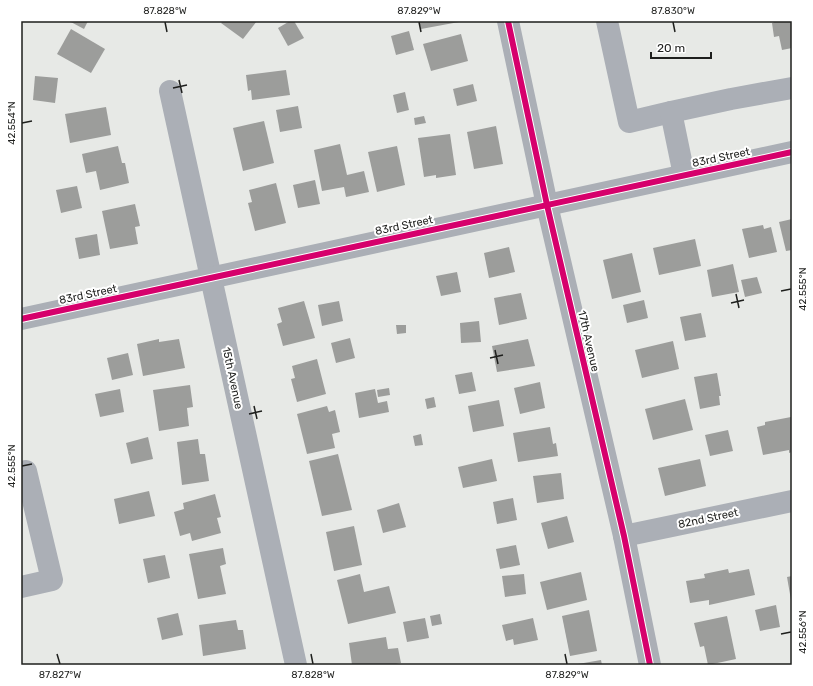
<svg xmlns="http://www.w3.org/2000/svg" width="813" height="686" font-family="Rubik,sans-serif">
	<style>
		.building { fill: #9c9d9b }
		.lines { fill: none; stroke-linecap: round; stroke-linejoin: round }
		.minor { stroke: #abafb6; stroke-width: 22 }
		.cycleway-casing { stroke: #fff; stroke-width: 8 }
		.cycleway { stroke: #d6006c; stroke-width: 6 }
		.ticks { fill: none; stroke: #1e1f1d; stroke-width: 1.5 }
		.labels { text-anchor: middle; stroke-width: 4; stroke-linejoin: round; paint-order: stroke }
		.street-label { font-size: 11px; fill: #1e1f1d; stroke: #fff }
		.neatline { fill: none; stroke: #1e1f1d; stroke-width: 1.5 }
		.ticks-label { font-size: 10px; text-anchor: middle; fill: #1e1f1d }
	</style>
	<rect width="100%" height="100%" fill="#e7e9e6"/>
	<g class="building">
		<polygon points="69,21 88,21 84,29"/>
		<polygon points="223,21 257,21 243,39 221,23"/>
		<polygon points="290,21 294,21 304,38 288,46 278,28"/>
		<polygon points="419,21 459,21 459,22 421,29"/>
		<polygon points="777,21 792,21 792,48 782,50 779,36 774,37 772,23"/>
		<polygon points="71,29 105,49 91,73 57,54"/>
		<polygon points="409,31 414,50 396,55 391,36"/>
		<polygon points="461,34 468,61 431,71 423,44"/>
		<polygon points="286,70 290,95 252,100 251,90 248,91 246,75"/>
		<polygon points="35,76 58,78 55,103 33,100"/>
		<polygon points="473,84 477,101 457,106 453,89"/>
		<polygon points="405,92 409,110 397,113 393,95"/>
		<polygon points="298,106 302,128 280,132 276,110"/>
		<polygon points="106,107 111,135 70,143 65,114"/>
		<polygon points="424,116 426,123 415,125 414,118"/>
		<polygon points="264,121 274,163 243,171 233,128"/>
		<polygon points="496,126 503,164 474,169 467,132"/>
		<polygon points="450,134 456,175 436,178 436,175 424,177 418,138"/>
		<polygon points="340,144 347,175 364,171 369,192 346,197 344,187 322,191 314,150"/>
		<polygon points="118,146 122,163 125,163 129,183 100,190 96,171 86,173 82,154"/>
		<polygon points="397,146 405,185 377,192 368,152"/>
		<polygon points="315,180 320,204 298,208 293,185"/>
		<polygon points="276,183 286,223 255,231 248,203 252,202 249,190"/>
		<polygon points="77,186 82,208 61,213 56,190"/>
		<polygon points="135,204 140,226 135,227 138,244 110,249 102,211"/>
		<polygon points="792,219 792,250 786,251 779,222"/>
		<polygon points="763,225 764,229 771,227 777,252 749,258 742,229"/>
		<polygon points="97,234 100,255 79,259 75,238"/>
		<polygon points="695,239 701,266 659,275 653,248"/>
		<polygon points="509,247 515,272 489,278 484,253"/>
		<polygon points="632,253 641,292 612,299 603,260"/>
		<polygon points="733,264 739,292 712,297 707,270"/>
		<polygon points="457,272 461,292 441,296 436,276"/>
		<polygon points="757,277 762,293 745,297 741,280"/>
		<polygon points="521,293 527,319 499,325 494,298"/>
		<polygon points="644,300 648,318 627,323 623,305"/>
		<polygon points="304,301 315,338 283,346 277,324 282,322 278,308"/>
		<polygon points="339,301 343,321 322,326 318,305"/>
		<polygon points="701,313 706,337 685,341 680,317"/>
		<polygon points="479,321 481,342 461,343 460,323"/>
		<polygon points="396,325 406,325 406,333 397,334"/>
		<polygon points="350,338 355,358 336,363 331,343"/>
		<polygon points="159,339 159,342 179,339 185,368 143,376 137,344"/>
		<polygon points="528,339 535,366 497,372 492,346"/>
		<polygon points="673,341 679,369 642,378 635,350"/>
		<polygon points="128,353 133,375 112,380 107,358"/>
		<polygon points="317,359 326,394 297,402 291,379 295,378 292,366"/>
		<polygon points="472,372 476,391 459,394 455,375"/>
		<polygon points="717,373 721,396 719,396 720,405 700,409 694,377"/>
		<polygon points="540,382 545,408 520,414 514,388"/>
		<polygon points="190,385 193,407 187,408 189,426 159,431 153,390"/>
		<polygon points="389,388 390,395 378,397 377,390"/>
		<polygon points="120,389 124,412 100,417 95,394"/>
		<polygon points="375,389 378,403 387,401 389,412 359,418 355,393"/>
		<polygon points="434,397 436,407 427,409 425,399"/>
		<polygon points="685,399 693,430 653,440 645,409"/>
		<polygon points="499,400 504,426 473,432 468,406"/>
		<polygon points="327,406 329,412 335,410 340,432 332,434 335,448 307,454 297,414"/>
		<polygon points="791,417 792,452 789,453 789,450 763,455 757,427 765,425 765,422"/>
		<polygon points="550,427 553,444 556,443 558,456 518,462 513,433"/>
		<polygon points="728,430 733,451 710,456 705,435"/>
		<polygon points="421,434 423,445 415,446 413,436"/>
		<polygon points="148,437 153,459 131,464 126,443"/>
		<polygon points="198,439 200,454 205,454 209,481 182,485 177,442"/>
		<polygon points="338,454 352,510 322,516 309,461"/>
		<polygon points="492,459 497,481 463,488 458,467"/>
		<polygon points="700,459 706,486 665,496 658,468"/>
		<polygon points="561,473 564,499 537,503 533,476"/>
		<polygon points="149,491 155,516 119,524 114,499"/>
		<polygon points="215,494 221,517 217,518 221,533 192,541 190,533 180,536 174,512 184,509 183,503"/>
		<polygon points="513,498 517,520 497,524 493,502"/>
		<polygon points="399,503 406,527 383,533 377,510"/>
		<polygon points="567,516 574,542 548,549 541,523"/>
		<polygon points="354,526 362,565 334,571 326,532"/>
		<polygon points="516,545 520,565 500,569 496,549"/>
		<polygon points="223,548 226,564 220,566 226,594 198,599 189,554"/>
		<polygon points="165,555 170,578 148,583 143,559"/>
		<polygon points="728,569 729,573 749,569 755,595 709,605 709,600 690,603 686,581 705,578 704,574"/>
		<polygon points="581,572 587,600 547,610 540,582"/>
		<polygon points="360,574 364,592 389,586 396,613 348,624 337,580"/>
		<polygon points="524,574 526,594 505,597 502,576"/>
		<polygon points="792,576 792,600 791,600 787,577"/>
		<polygon points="776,605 780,627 760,631 755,610"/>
		<polygon points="589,610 597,651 570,656 562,616"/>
		<polygon points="178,613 183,635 162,640 157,618"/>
		<polygon points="440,614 442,624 432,626 430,616"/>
		<polygon points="727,616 736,659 708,665 704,646 700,647 694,623"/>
		<polygon points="425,618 429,638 407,642 403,622"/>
		<polygon points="533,618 538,640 514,645 513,639 506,641 502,625"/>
		<polygon points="236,620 238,630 243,630 246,649 203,656 199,625"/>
		<polygon points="386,637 388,649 398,648 401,663 391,665 352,665 349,643"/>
		<polygon points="601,660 602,665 578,665 578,664"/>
	</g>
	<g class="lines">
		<g class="minor">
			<polyline points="508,21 547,205 624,536 650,665"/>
			<polyline points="607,21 629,122 671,112"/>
			<polyline points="170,91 296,665"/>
			<polyline points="684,175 671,112 731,99 792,88"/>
			<polyline points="21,319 792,152"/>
			<polyline points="624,536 792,501"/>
			<polyline points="21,587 52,580 26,471"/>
		</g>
		<g class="cycleway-casing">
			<g id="cycleway">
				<polyline points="508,21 547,205 624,536 650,665"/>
				<polyline points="21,319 792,152"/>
			</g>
		</g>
		<use href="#cycleway" class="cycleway"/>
	</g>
	<path class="ticks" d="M 165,22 L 167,32M 419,22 L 421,32M 673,22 L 675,32M 179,80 L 182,93M 173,88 L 187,85M 22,123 L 32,121M 781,291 L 791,289M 736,294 L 739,308M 731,303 L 744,300M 495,350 L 498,364M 490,358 L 503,355M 254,406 L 257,419M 249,414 L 262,411M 22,466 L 32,464M 781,634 L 791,632M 57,654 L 60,664M 311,654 L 313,664M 565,654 L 567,664"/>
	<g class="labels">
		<g class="street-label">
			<text transform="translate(721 157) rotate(-12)" y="4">83rd Street</text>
			<text transform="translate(404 225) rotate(-12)" y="4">83rd Street</text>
			<text transform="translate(88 294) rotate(-12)" y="4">83rd Street</text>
			<text transform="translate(589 341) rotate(77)" y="4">17th Avenue</text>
			<text transform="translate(233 378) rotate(78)" y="4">15th Avenue</text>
			<text transform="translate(708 518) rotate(-12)" y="4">82nd Street</text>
		</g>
	</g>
	<rect width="813" height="686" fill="none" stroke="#ffffff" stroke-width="44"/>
	<path d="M651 52v6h60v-6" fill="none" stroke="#1e1f1d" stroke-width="2"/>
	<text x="657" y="52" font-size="12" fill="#1e1f1d" stroke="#ffffff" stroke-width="3" paint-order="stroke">20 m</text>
	<rect x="22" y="22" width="769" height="642" class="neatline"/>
	<g class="ticks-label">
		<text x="165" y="14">87.828°W</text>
		<text x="419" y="14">87.829°W</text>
		<text x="673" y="14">87.830°W</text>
		<text transform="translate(11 123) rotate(-90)" y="4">42.554°N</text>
		<text transform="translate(802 289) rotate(-90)" y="4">42.555°N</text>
		<text transform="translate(11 466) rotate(-90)" y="4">42.555°N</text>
		<text transform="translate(802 632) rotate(-90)" y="4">42.556°N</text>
		<text x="60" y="678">87.827°W</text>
		<text x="313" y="678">87.828°W</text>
		<text x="567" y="678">87.829°W</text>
	</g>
</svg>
